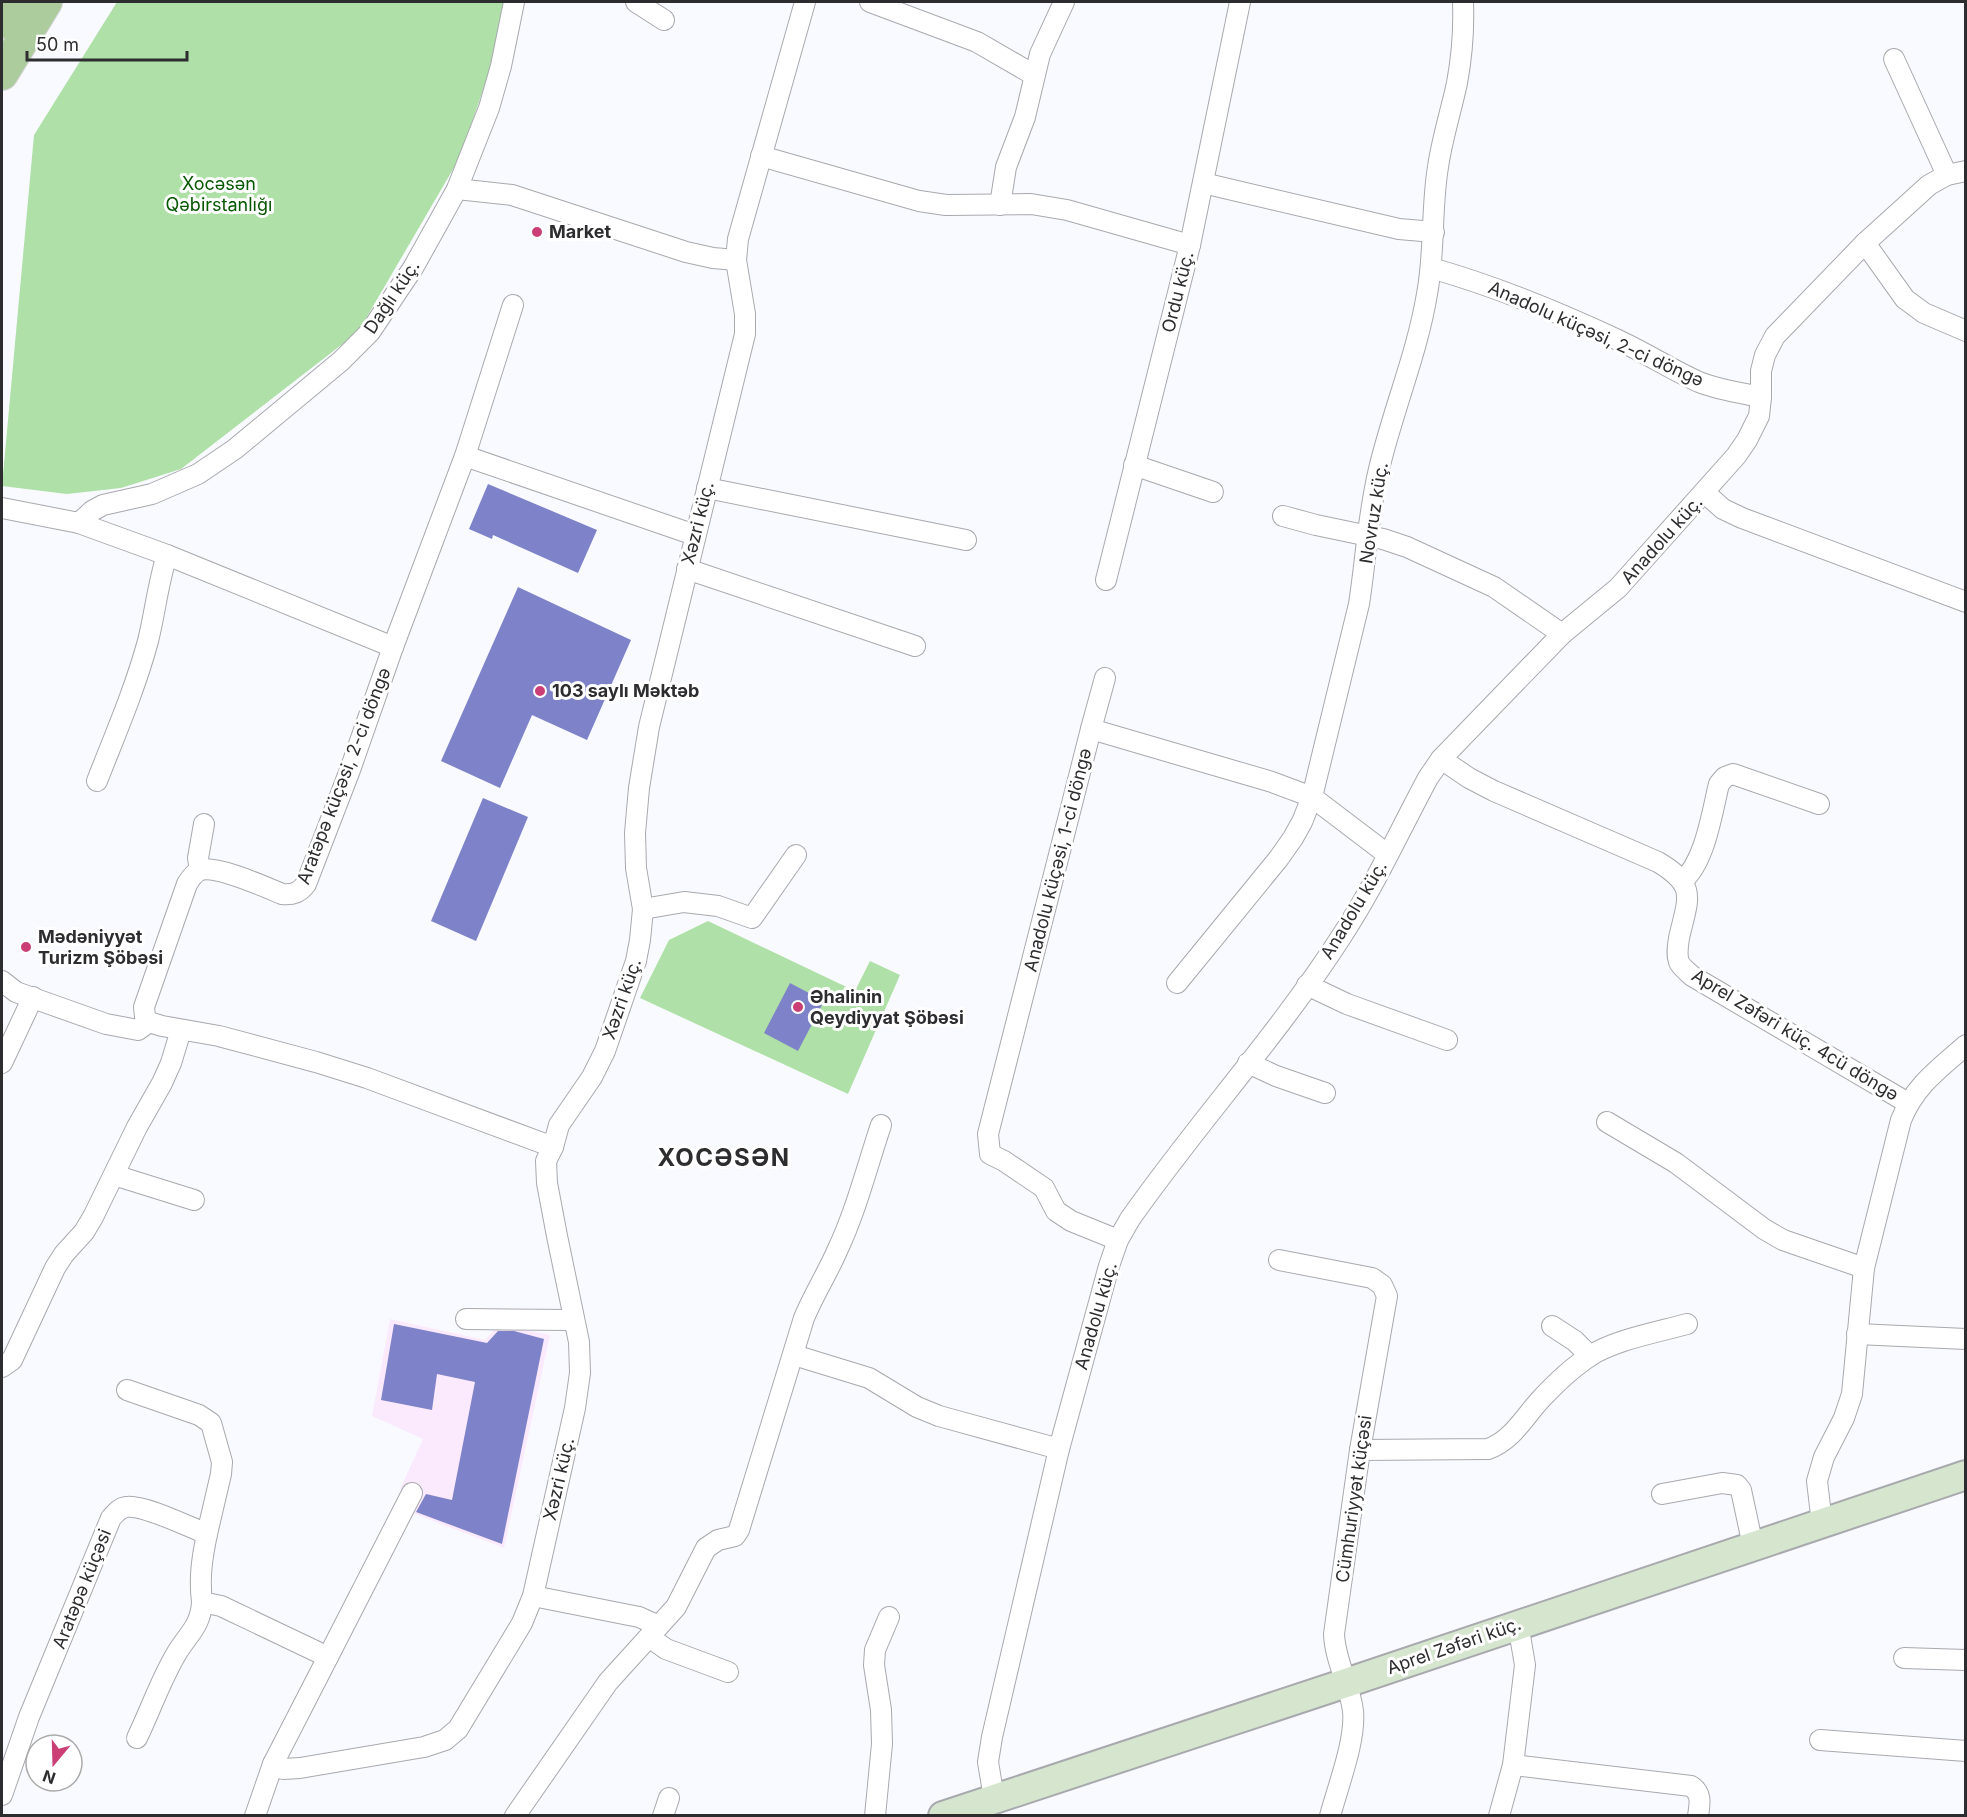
<svg xmlns="http://www.w3.org/2000/svg" width="1967" height="1817" font-family="Inter,sans-serif">
	<style>
		.industrial { fill: #fbeafd }
		.green { fill: #aee0a7 }
		.building { fill: #7e82c8 }
		.lines { fill: none; stroke-linecap: round; stroke-linejoin: round }
		.street-casing { stroke: #a8a9ae; stroke-width: 22 }
		.secondary-casing { stroke: #a8a9ae; stroke-width: 32 }
		.primary-casing { stroke: #d5d5d6; stroke-width: 34 }
		.street { stroke: #fff; stroke-width: 20 }
		.secondary { stroke: #d6e6ce; stroke-width: 28 }
		.primary { stroke: #adcc9e; stroke-width: 32 }
		.poi-dot { fill: #ca3f76; stroke: #fff; stroke-width: 2 }
		.labels { text-anchor: middle; stroke-width: 6; stroke-linejoin: round; paint-order: stroke }
		.park-label { font-size: 18px; fill: #055700; stroke: #fff }
		.poi-label { font-size: 18px; font-weight: bold; fill: #2d2d30; stroke: #fff; text-anchor: start }
		.street-label { font-size: 18px; fill: #2d2d30; stroke: #fff }
		.district-label { font-size: 24px; font-weight: bold; letter-spacing: 1.5px; fill: #2d2d30; stroke: #fff }
	</style>
	<rect width="100%" height="100%" fill="#f9faff"/>
	<polygon class="industrial" points="390,1319 485,1340 499,1325 550,1335 504,1548 412,1513 421,1497 400,1489 423,1439 372,1416"/>
	<g class="green">
		<polygon points="117,2 504,2 488,76 459,159 358,332 181,469 121,488 67,494 2,486 34,135"/>
		<polygon points="708,921 855,991 870,961 900,975 848,1094 640,998 669,940"/>
	</g>
	<g class="building">
		<polygon points="488,484 597,530 578,573 493,535 492,539 469,529"/>
		<polygon points="518,587 631,640 587,740 532,715 500,788 441,761"/>
		<polygon points="483,798 528,817 476,941 431,921"/>
		<polygon points="790,983 824,1001 798,1051 764,1033"/>
		<polygon points="394,1324 487,1343 498,1331 514,1331 544,1339 502,1544 416,1512 426,1494 452,1500 475,1382 437,1374 432,1410 381,1400"/>
	</g>
	<g class="lines">
		<g class="street-casing">
			<g id="street">
				<polyline points="636,2 664,20"/>
				<polyline points="870,2 977,42 1034,75"/>
				<polyline points="1894,59 1947,175"/>
				<polyline points="761,156 919,201 946,205 1031,204 1067,210 1190,245"/>
				<polyline points="1203,183 1399,229 1434,232"/>
				<polyline points="457,189 512,195 686,252 713,258 736,260"/>
				<polyline points="1000,205 1006,167 1025,117 1040,54 1064,2"/>
				<polyline points="1865,243 1905,299 1924,313 1966,331"/>
				<path d="M 1431,268 C 1495,286 1558,312 1618,340 C 1646,353 1672,370 1699,382 C 1719,390 1741,393 1761,397"/>
				<polyline points="465,456 686,532"/>
				<polyline points="1134,465 1213,492"/>
				<polyline points="707,488 966,540"/>
				<polyline points="1705,493 1723,509 1742,518 1966,602"/>
				<path d="M 2,508 L 79,523 L 167,555 L 393,647 L 350,770 L 306,884 C 299,893 293,895 282,894 C 265,887 217,865 200,870 C 194,873 190,879 187,884 L 144,1007 L 145,1017 L 149,1022 L 162,1026 L 219,1036 L 316,1062 L 367,1078 L 553,1147"/>
				<polyline points="1283,516 1316,525 1383,539 1407,547 1494,587 1562,634"/>
				<polyline points="79,523 92,511 103,505 152,494 198,474 235,449 341,361 370,332 413,268 457,189 489,108 501,66 514,2"/>
				<polyline points="687,569 915,646"/>
				<polyline points="1106,580 1190,245 1240,2"/>
				<polyline points="393,647 465,456 513,305"/>
				<polyline points="1091,729 1105,678"/>
				<path d="M 1441,759 L 1469,778 L 1494,791 L 1658,862 C 1698,886 1688,898 1679,938 C 1678,946 1676,954 1679,962 C 1681,967 1688,972 1692,976 L 1908,1103"/>
				<path d="M 97,781 C 115,735 135,689 148,641 C 155,613 158,583 167,555"/>
				<polyline points="200,870 198,858 204,824"/>
				<path d="M 1682,881 C 1705,863 1712,812 1719,784 L 1725,777 L 1733,774 L 1819,804"/>
				<polyline points="643,909 684,902 718,906 752,918 796,855"/>
				<polyline points="2,981 16,992 106,1024 138,1030 149,1022"/>
				<path d="M 1177,983 L 1279,858 L 1293,838 L 1302,822 L 1312,797 L 1359,604 C 1366,559 1368,514 1379,469 C 1393,410 1417,354 1427,294 C 1435,252 1431,209 1438,167 C 1442,139 1451,111 1457,83 C 1462,56 1464,29 1463,2"/>
				<polyline points="1307,985 1347,1004 1447,1040"/>
				<polyline points="2,1063 33,997"/>
				<polyline points="1248,1063 1276,1076 1325,1093"/>
				<polyline points="1607,1122 1676,1163 1764,1229 1783,1240 1864,1268"/>
				<polyline points="114,1175 194,1200"/>
				<polyline points="1118,1240 1071,1221 1056,1211 1044,1188 1004,1161 990,1154 988,1134 1091,729 1272,782 1312,797 1387,854"/>
				<path d="M 1279,1260 L 1372,1278 L 1382,1285 L 1387,1296 L 1360,1450 L 1334,1634 C 1335,1661 1350,1685 1353,1711 C 1356,1740 1338,1786 1330,1816"/>
				<polyline points="466,1319 574,1320"/>
				<polyline points="1552,1326 1575,1341 1590,1356"/>
				<polyline points="1857,1334 1966,1339"/>
				<polyline points="794,1355 869,1378 917,1407 939,1416 1059,1449"/>
				<polyline points="2,1367 12,1360 55,1268 64,1254 84,1232 93,1217 137,1127 162,1083 171,1063 181,1030"/>
				<polyline points="127,1390 199,1415 211,1423 222,1462 221,1474 207,1534"/>
				<path d="M 1360,1450 L 1488,1449 C 1512,1441 1525,1416 1541,1399 C 1555,1384 1573,1367 1590,1356 C 1614,1340 1658,1332 1687,1324"/>
				<polyline points="1662,1494 1722,1483 1737,1485 1741,1490 1753,1546"/>
				<path d="M 1822,1523 L 1817,1481 L 1824,1457 L 1844,1418 L 1852,1394 L 1864,1268 L 1901,1120 C 1915,1085 1939,1069 1966,1045"/>
				<polyline points="533,1596 639,1617 659,1626"/>
				<polyline points="649,1637 666,1649 728,1672"/>
				<polyline points="328,1657 412,1493"/>
				<polyline points="1904,1658 1966,1660"/>
				<path d="M 137,1738 C 150,1711 160,1682 175,1656 C 186,1636 201,1627 202,1602"/>
				<polyline points="1820,1740 1966,1751"/>
				<path d="M 1513,1765 L 1691,1786 C 1702,1793 1700,1803 1698,1816"/>
				<path d="M 2,1795 L 29,1717 L 111,1518 C 116,1513 119,1508 126,1507 C 143,1504 189,1527 207,1534 C 202,1558 199,1578 202,1602 L 221,1606 L 328,1657 L 273,1764"/>
				<path d="M 994,1798 L 988,1762 L 992,1737 L 1059,1449 L 1109,1266 L 1118,1240 L 1130,1219 C 1198,1122 1279,1034 1343,934 C 1375,885 1400,830 1428,778 L 1441,759 L 1562,634 L 1618,588 L 1736,456 L 1747,440 L 1759,416 L 1761,397 L 1761,371 L 1765,355 L 1775,336 L 1865,243 L 1929,185 L 1947,175 L 1966,171"/>
				<polyline points="255,1816 273,1764 283,1769 300,1768 424,1747 445,1740 458,1729 510,1643 522,1623 533,1596 575,1408 580,1373 579,1342 557,1236 547,1183 546,1161 553,1147 559,1125 592,1077 605,1051 636,961 640,940 643,909 636,868 635,833 639,788 649,727 745,334 745,314 736,260 738,239 805,2"/>
				<path d="M 515,1816 L 608,1682 L 676,1607 L 706,1548 L 718,1540 L 735,1536 L 739,1530 L 804,1318 C 814,1294 827,1274 837,1251 C 856,1211 867,1167 881,1125"/>
				<polyline points="663,1816 669,1798"/>
				<polyline points="875,1816 882,1744 881,1710 874,1665 875,1650 889,1617"/>
				<polyline points="1499,1816 1513,1765 1525,1665 1518,1624"/>
			</g>
		</g>
		<g class="secondary-casing">
			<polyline id="secondary" points="943,1816 1346,1683 1966,1475"/>
		</g>
		<g class="primary-casing">
			<g id="primary">
				<polyline points="2,22 14,2"/>
				<polyline points="2,74 46,2"/>
			</g>
		</g>
		<use href="#street" class="street"/>
		<use href="#secondary" class="secondary"/>
		<use href="#primary" class="primary"/>
	</g>
	<g class="poi-dot">
		<circle cx="537" cy="232" r="6"/>
		<circle cx="540" cy="691" r="6"/>
		<circle cx="26" cy="947" r="6"/>
		<circle cx="798" cy="1007" r="6"/>
	</g>
	<g class="labels">
		<g class="park-label">
			<text x="219" y="190">Xocəsən<tspan x="219" dy="21">Qəbirstanlığı</tspan></text>
		</g>
		<g class="poi-label">
			<text x="549" y="238">Market</text>
			<text x="552" y="697">103 saylı Məktəb</text>
			<text x="38" y="943">Mədəniyyət<tspan x="38" dy="21">Turizm Şöbəsi</tspan></text>
			<text x="810" y="1003">Əhalinin<tspan x="810" dy="21">Qeydiyyat Şöbəsi</tspan></text>
		</g>
		<g class="street-label">
			<text transform="translate(1178 292) rotate(-76)" y="6">Ordu küç.</text>
			<text transform="translate(392 297) rotate(-56)" y="6">Dağlı küç.</text>
			<text transform="translate(1596 334) rotate(24)" y="6">Anadolu küçəsi, 2-ci döngə</text>
			<text transform="translate(1374 513) rotate(-81)" y="6">Novruz küç.</text>
			<text transform="translate(698 523) rotate(-76)" y="6">Xəzri küç.</text>
			<text transform="translate(1662 540) rotate(-48)" y="6">Anadolu küç.</text>
			<text transform="translate(344 776) rotate(-69)" y="6">Aratəpə küçəsi, 2-ci döngə</text>
			<text transform="translate(1058 860) rotate(-76)" y="6">Anadolu küçəsi, 1-ci döngə</text>
			<text transform="translate(1354 910) rotate(-59)" y="6">Anadolu küç.</text>
			<text transform="translate(622 999) rotate(-71)" y="6">Xəzri küç.</text>
			<text transform="translate(1795 1035) rotate(31)" y="6">Aprel Zəfəri küç. 4cü döngə</text>
			<text transform="translate(1096 1316) rotate(-74)" y="6">Anadolu küç.</text>
			<text transform="translate(559 1479) rotate(-77)" y="6">Xəzri küç.</text>
			<text transform="translate(1354 1499) rotate(-82)" y="6">Cümhuriyyət küçəsi</text>
			<text transform="translate(82 1589) rotate(-68)" y="6">Aratəpə küçəsi</text>
			<text transform="translate(1454 1646) rotate(-19)" y="6">Aprel Zəfəri küç.</text>
		</g>
		<g class="district-label">
			<text x="724" y="1166">XOCƏSƏN</text>
		</g>
	</g>
	<rect width="1967" height="1817" fill="none" stroke="#2d2d30" stroke-width="6"/>
	<g transform="translate(54 1763) rotate(199)"><circle r="28" fill="#ffffff" stroke="#ababac" stroke-width="1.5"/>
	<path d="M0-4.5L10 22L0 15L-10 22Z" fill="#ca3f76"/>
	<text y="-9" font-size="16" font-weight="bold" text-anchor="middle" fill="#2d2d30">N</text>
	</g>
	<path d="M27 51v9h160v-9" fill="none" stroke="#2d2d30" stroke-width="3"/>
	<text x="36" y="51" font-size="18" fill="#2d2d30" stroke="#ffffff" stroke-width="4.5" paint-order="stroke">50 m</text>
</svg>
